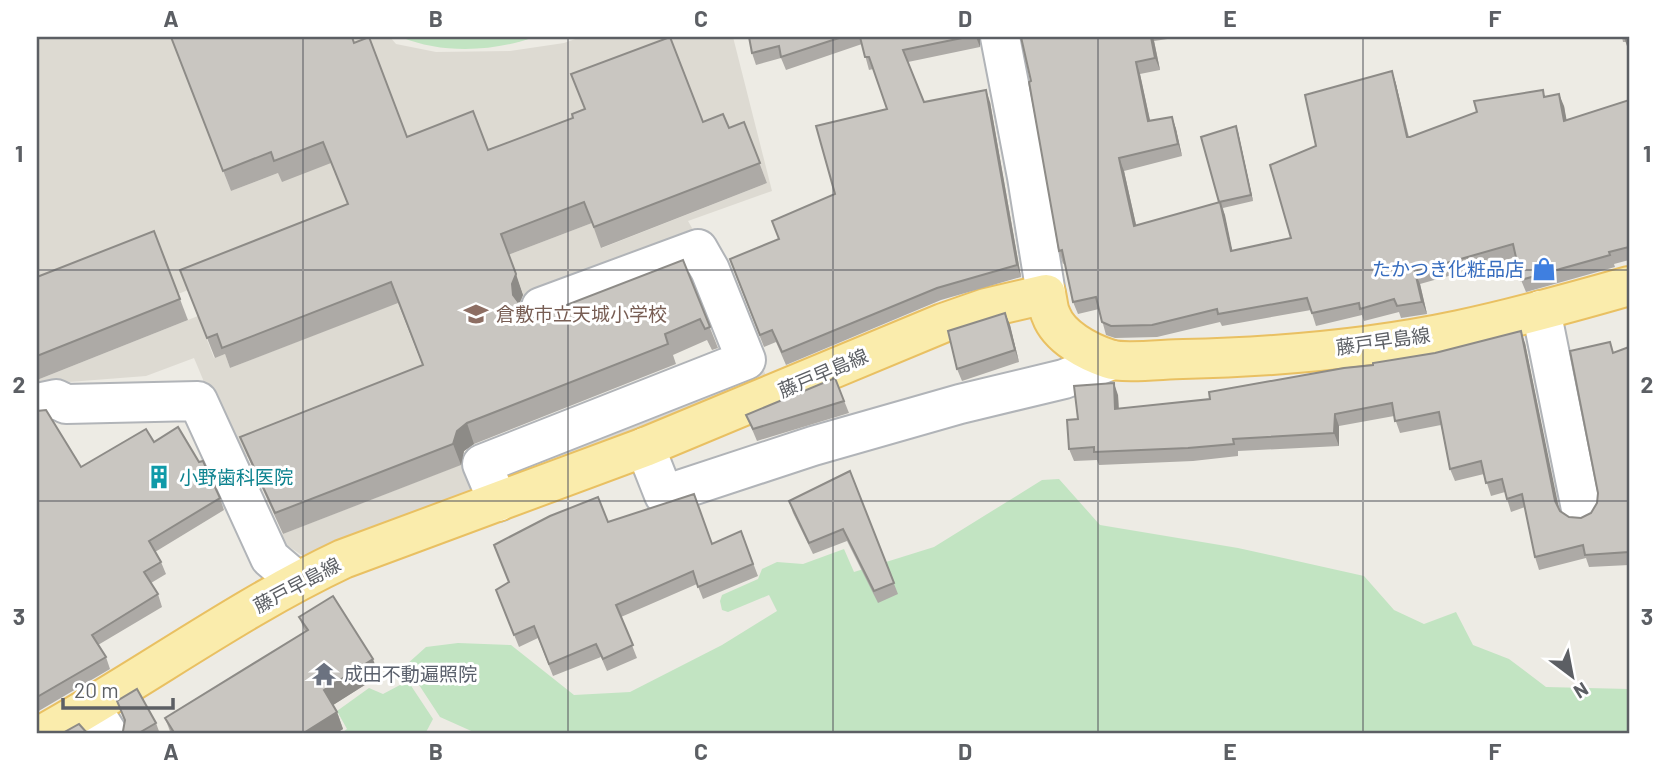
<svg xmlns="http://www.w3.org/2000/svg" width="1666" height="771" font-family="Barlow,'Noto Sans JP',sans-serif">
	<style>
		.education { fill: #dddad2 }
		.green { fill: #c2e4c2 }
		.lines { fill: none; stroke-linecap: round; stroke-linejoin: round }
		.minor-casing { stroke: #b1b4b8; stroke-width: 42 }
		.major-casing { stroke: #e9c062; stroke-width: 42 }
		.minor { stroke: #fff; stroke-width: 38 }
		.major { stroke: #faecac; stroke-width: 38 }
		.wall { fill: #adaaa6 }
		.shaded-wall { fill: #8d8b87 }
		.building { fill: #c9c6c1; stroke: #8d8b87; stroke-width: 2 }
		.grid { fill: none; stroke: #5c5f64; stroke-width: 2; stroke-opacity: 0.55 }
		.labels { text-anchor: middle; stroke-width: 6; stroke-linejoin: round; paint-order: stroke }
		.shop-label { font-size: 19px; fill: #366cbe; stroke: #fff; text-anchor: end }
		.education-label { font-size: 19px; fill: #785e54; stroke: #fff; text-anchor: start }
		.street-label { font-size: 19px; fill: #5c5f64; stroke: #fff }
		.culture-label { font-size: 19px; fill: #0d838f; stroke: #fff; text-anchor: start }
		.worship-label { font-size: 19px; fill: #5b616d; stroke: #fff; text-anchor: start }
		.neatline { fill: none; stroke: #5c5f64; stroke-width: 2.5 }
		.grid-label { font-size: 23px; text-anchor: middle; font-weight: bold; fill: #5c5f64 }
	</style>
	<rect width="100%" height="100%" fill="#edebe4"/>
	<g class="education">
		<polygon points="37,37 171,37 231,191 278,173 333,162 373,217 178,294 37,300"/>
		<polygon points="351,37 390,37 396,44 436,52 510,51 564,43 581,37 733,37 772,191 688,221 736,305 767,378 496,490 309,560 267,532 194,358 146,376 43,384 37,382 37,380 198,316 214,358 225,354 230,368 391,305 386,291 392,288 430,386 245,458 275,537 737,357 705,274 540,338 508,255 592,223 602,248 767,183 752,143 736,148 730,135 617,178 607,150 699,114 678,57 579,95 592,129 579,135 597,183 580,189 563,145 395,209 388,188 419,176 422,182 489,156 480,132 415,157 377,58 361,64"/>
	</g>
	<g class="green">
		<path d="M 401,37 L 534,37 C 494,52 441,54 401,37 Z"/>
		<polygon points="1059,479 1100,525 1238,548 1364,576 1394,610 1424,624 1456,612 1473,645 1509,659 1546,687 1629,689 1629,734 478,734 440,717 406,665 426,647 458,643 511,645 574,695 630,692 722,645 777,611 769,595 728,612 722,610 720,601 722,595 758,579 762,569 777,562 803,564 844,549 854,572 934,547 1042,480"/>
		<polygon points="400,669 433,719 425,734 340,734 347,729 337,711 369,688 383,694 400,685"/>
	</g>
	<g class="lines">
		<g class="minor-casing">
			<g id="minor">
				<polyline points="1000,37 1027,177 1046,294"/>
				<polyline points="1541,310 1581,509"/>
				<polyline points="37,403 56,399 66,404 198,401 270,558 297,581"/>
				<polyline points="645,447 664,495 813,446 960,404 1064,379 1112,360"/>
				<polyline points="498,502 482,464 746,360 710,270 698,249 541,307"/>
				<polyline points="91,707 108,734"/>
			</g>
		</g>
		<g class="major-casing">
			<path id="major" d="M 43,734 C 144,678 239,608 343,559 L 645,447 L 943,323 L 986,308 L 1046,294 C 1048,301 1048,309 1051,315 C 1059,337 1088,352 1109,359 C 1124,364 1165,359 1183,359 C 1275,357 1369,349 1459,330 C 1516,318 1573,302 1629,286"/>
		</g>
		<use href="#minor" class="minor"/>
		<use href="#major" class="major"/>
	</g>
	<g class="wall">
		<polygon points="171,37 354,43 407,137 488,150 703,122 729,128 744,122 767,183 601,248 592,223 508,255 523,295 520,303 533,318 683,260 718,348 712,350 707,340 673,355 676,364 474,444 464,451 461,465 283,534 248,457 240,437 423,366 398,303 230,368 225,354 215,358 180,270 348,204 331,163 282,182 278,173 231,191"/>
		<polygon points="749,37 980,37 980,47 908,62 924,102 990,102 1021,277 941,300 786,365 776,342 764,347 734,271 779,239 835,194 887,109 873,69 869,70 862,44 786,70 781,58 756,65 752,53"/>
		<polygon points="1021,37 1181,37 1154,41 1160,70 1140,74 1150,121 1172,117 1176,129 1182,156 1124,171 1136,225 1220,203 1238,132 1253,201 1223,208 1232,251 1291,238 1316,146 1392,71 1396,84 1409,137 1545,97 1564,106 1566,120 1629,100 1629,260 1614,264 1615,267 1526,292 1521,280 1516,257 1420,284 1427,314 1401,318 1399,312 1364,321 1362,315 1316,326 1311,310 1222,326 1220,322 1157,337 1115,338 1106,335 1099,309 1078,314 1073,302 1065,263 1063,264 1059,251 1031,81"/>
		<polygon points="1622,37 1629,37 1627,42 1623,42"/>
		<polygon points="154,231 188,320 37,380 37,277"/>
		<polygon points="1005,313 1010,325 1019,362 962,381 957,369"/>
		<polygon points="1525,343 1558,508 1560,511 1569,517 1581,518 1591,513 1597,503 1614,352 1629,347 1629,565 1589,567 1586,558 1539,570 1535,557 1525,507 1511,512 1505,492 1491,496 1484,474 1455,481 1450,469 1441,425 1400,433 1394,416 1339,426 1339,446 1238,451 1238,456 1193,461 1099,465 1097,460 1074,461 1069,449 1078,419 1118,395 1119,409 1210,399 1373,365"/>
		<polygon points="835,378 849,413 757,441 746,415"/>
		<polygon points="37,411 81,467 154,442 220,498 224,510 155,552 161,562 166,574 151,583 158,594 162,607 98,645 106,657 110,669 37,712"/>
		<polygon points="850,471 898,594 878,603 847,541 813,554 793,513 789,501"/>
		<polygon points="608,522 712,544 741,531 758,576 703,599 697,584 621,617 637,658 607,671 601,657 553,676 538,638 519,647 496,590 509,582 494,545"/>
		<polygon points="299,617 379,676 333,705 337,712 343,729 335,734 171,734 165,718 305,632"/>
		<polygon points="117,701 156,723 160,734 121,734 123,731 125,722"/>
	</g>
	<g class="shaded-wall">
		<polygon points="976,37 980,37 980,47"/>
		<polygon points="1151,37 1153,37 1154,41 1160,70 1155,58"/>
		<polygon points="1136,62 1140,74 1153,134 1148,121"/>
		<polygon points="1392,71 1396,84 1411,149 1407,137"/>
		<polygon points="986,90 990,102 1021,277 1017,265"/>
		<polygon points="1559,94 1564,106 1569,133 1564,121"/>
		<polygon points="1172,117 1176,129 1182,156 1178,144"/>
		<polygon points="1236,126 1238,132 1253,201 1251,195"/>
		<polygon points="1119,158 1124,171 1139,238 1134,226"/>
		<polygon points="1220,202 1225,215 1235,263 1231,251"/>
		<polygon points="1415,272 1420,284 1427,314 1422,302"/>
		<polygon points="516,274 523,295 519,304 513,295 512,284"/>
		<polygon points="1005,313 1010,325 1019,362 1015,350"/>
		<polygon points="1521,331 1525,343 1560,513 1555,501"/>
		<polygon points="1114,383 1118,395 1119,421 1115,409"/>
		<polygon points="1335,414 1339,426 1339,446 1334,433"/>
		<polygon points="467,423 474,444 464,451 461,465 453,444 457,431"/>
		<polygon points="373,659 379,676 330,707 324,690"/>
		<polygon points="337,712 343,729 335,734 302,734"/>
	</g>
	<g class="building">
		<polygon points="171,37 352,37 354,43 369,37 407,137 473,111 488,150 573,118 572,114 585,109 571,74 670,37 703,122 723,114 729,128 744,122 760,163 594,227 584,202 501,234 516,274 512,284 513,295 519,303 529,308 533,318 683,260 710,327 705,329 700,319 665,334 668,344 467,423 457,431 453,444 275,513 240,437 423,365 391,282 222,348 217,334 207,338 180,270 348,204 323,142 274,161 271,152 223,171"/>
		<polygon points="749,37 842,37 781,57 779,46 752,53"/>
		<polygon points="860,37 967,37 903,50 924,102 986,90 1017,265 937,288 782,352 772,330 760,335 730,259 779,239 772,221 835,194 816,126 887,109 869,57 865,57"/>
		<polygon points="1021,37 1151,37 1155,58 1136,62 1148,121 1172,117 1178,144 1119,158 1134,226 1220,202 1231,251 1291,238 1270,165 1316,146 1305,95 1392,71 1407,137 1410,137 1477,112 1474,101 1543,90 1544,97 1559,94 1564,121 1629,100 1629,247 1609,252 1610,255 1521,280 1513,244 1415,272 1422,302 1397,306 1394,299 1360,309 1359,303 1312,313 1307,298 1218,314 1217,309 1152,325 1111,326 1102,322 1096,297 1073,302 1062,250 1059,251 1029,82 1031,81"/>
		<polygon points="1625,37 1629,37 1629,49"/>
		<polygon points="1236,126 1251,195 1219,202 1201,137"/>
		<polygon points="154,231 180,299 37,356 37,277"/>
		<polygon points="1005,313 1015,350 957,369 948,331"/>
		<polygon points="1521,331 1555,501 1560,511 1569,517 1581,518 1591,513 1597,503 1598,493 1570,351 1610,342 1613,353 1629,347 1629,552 1585,555 1583,545 1535,557 1522,494 1507,499 1502,479 1486,483 1481,461 1450,469 1439,412 1395,421 1392,403 1335,414 1334,433 1233,439 1234,444 1188,448 1094,452 1094,447 1069,449 1067,420 1078,419 1074,386 1114,383 1115,409 1210,399 1209,392 1344,368 1373,365 1373,363 1435,353"/>
		<polygon points="835,378 844,401 753,429 746,415"/>
		<polygon points="46,410 81,467 146,429 154,442 178,427 199,462 203,461 220,498 149,541 161,562 144,572 158,594 92,635 106,657 37,697 37,411"/>
		<polygon points="850,471 894,583 874,591 843,529 809,543 789,501"/>
		<polygon points="694,494 712,544 741,531 753,564 698,587 693,571 616,605 633,645 603,659 596,644 549,664 534,626 514,635 496,590 509,582 494,545 550,516 598,497 608,522"/>
		<polygon points="333,596 373,659 324,690 337,712 302,734 175,734 165,718 308,630 299,617"/>
		<polygon points="137,689 156,723 137,734 121,734 123,731 125,720 117,701"/>
		<polygon points="79,724 88,734 61,734"/>
	</g>
	<path class="grid" d="M 303,37 L 303,734M 568,37 L 568,734M 833,37 L 833,734M 1098,37 L 1098,734M 1363,37 L 1363,734M 37,270 L 1629,270M 37,501 L 1629,501"/>
	<defs>
		<g id="shop-bare" transform="scale(1.89)"><path d="M-5-2.5h2.3a2.7 3.5 0 0 1 5.4 0H5L5.5 6h-11ZM-1.5-2.5h3a1.5 2.3 0 0 0-3 0Z" fill="#3f7fe0" stroke="#fff" stroke-width="2.5" paint-order="stroke"/></g>
		<g id="school-bare" transform="scale(1.89)"><path d="M0-5L7-2L0 1L-7-2ZM-4 1L0 2.5L4 1V4Q0 6-4 4Z" fill="#8d6e63" stroke="#fff" stroke-width="2.5" paint-order="stroke"/></g>
		<g id="building-bare" transform="scale(1.89)"><path d="M-4-6H4V6H1V3H-1V6H-4ZM-2.5-4.3h1.7v1.8h-1.7ZM.8-4.3h1.7v1.8H.8ZM-2.5-1h1.7V.8h-1.7ZM.8-1h1.7V.8H.8Z" fill="#0f9aa8" stroke="#fff" stroke-width="2.5" paint-order="stroke"/></g>
		<g id="temple-bare" transform="scale(1.89)"><path d="M0-6L5-2H3V0L6.5 2.5H4V6H1.5V3h-3V6H-4V2.5H-6.5L-3 0V-2H-5Z" fill="#6b7280" stroke="#fff" stroke-width="2.5" paint-order="stroke"/></g>
	</defs>
	<g fill-rule="evenodd">
		<use href="#shop-bare" x="1544" y="269"/>
		<use href="#school-bare" x="476" y="314"/>
		<use href="#building-bare" x="159" y="477"/>
		<use href="#temple-bare" x="324" y="674"/>
	</g>
	<g class="labels">
		<g class="shop-label">
			<text x="1524" y="276">たかつき化粧品店</text>
		</g>
		<g class="education-label">
			<text x="496" y="321">倉敷市立天城小学校</text>
		</g>
		<g class="street-label">
			<text transform="translate(1383 341) rotate(-8)" y="7">藤戸早島線</text>
			<text transform="translate(823 373) rotate(-23)" y="7">藤戸早島線</text>
			<text transform="translate(297 585) rotate(-28)" y="7">藤戸早島線</text>
		</g>
		<g class="culture-label">
			<text x="179" y="484">小野歯科医院</text>
		</g>
		<g class="worship-label">
			<text x="344" y="681">成田不動遍照院</text>
		</g>
	</g>
	<rect width="1666" height="771" fill="none" stroke="#ffffff" stroke-width="77"/>
	<g transform="translate(1572 676) rotate(148)" stroke="#ffffff" stroke-width="5" paint-order="stroke">
	<path d="M0-5L12 26L0 18L-12 26Z" fill="#5c5f64"/>
	<text y="-10" font-size="19" font-weight="bold" text-anchor="middle" fill="#5c5f64">N</text>
	</g>
	<path d="M63 698v10h110v-10" fill="none" stroke="#5c5f64" stroke-width="3.5"/>
	<text x="74" y="698" font-size="21" fill="#5c5f64" stroke="#ffffff" stroke-width="5" paint-order="stroke">20 m</text>
	<rect x="38" y="38" width="1590" height="694" class="neatline"/>
	<g class="grid-label">
		<text x="171" y="27">A</text>
		<text x="436" y="27">B</text>
		<text x="701" y="27">C</text>
		<text x="965" y="27">D</text>
		<text x="1230" y="27">E</text>
		<text x="1495" y="27">F</text>
		<text x="19" y="162">1</text>
		<text x="1647" y="162">1</text>
		<text x="19" y="393">2</text>
		<text x="1647" y="393">2</text>
		<text x="19" y="625">3</text>
		<text x="1647" y="625">3</text>
		<text x="171" y="760">A</text>
		<text x="436" y="760">B</text>
		<text x="701" y="760">C</text>
		<text x="965" y="760">D</text>
		<text x="1230" y="760">E</text>
		<text x="1495" y="760">F</text>
	</g>
</svg>
